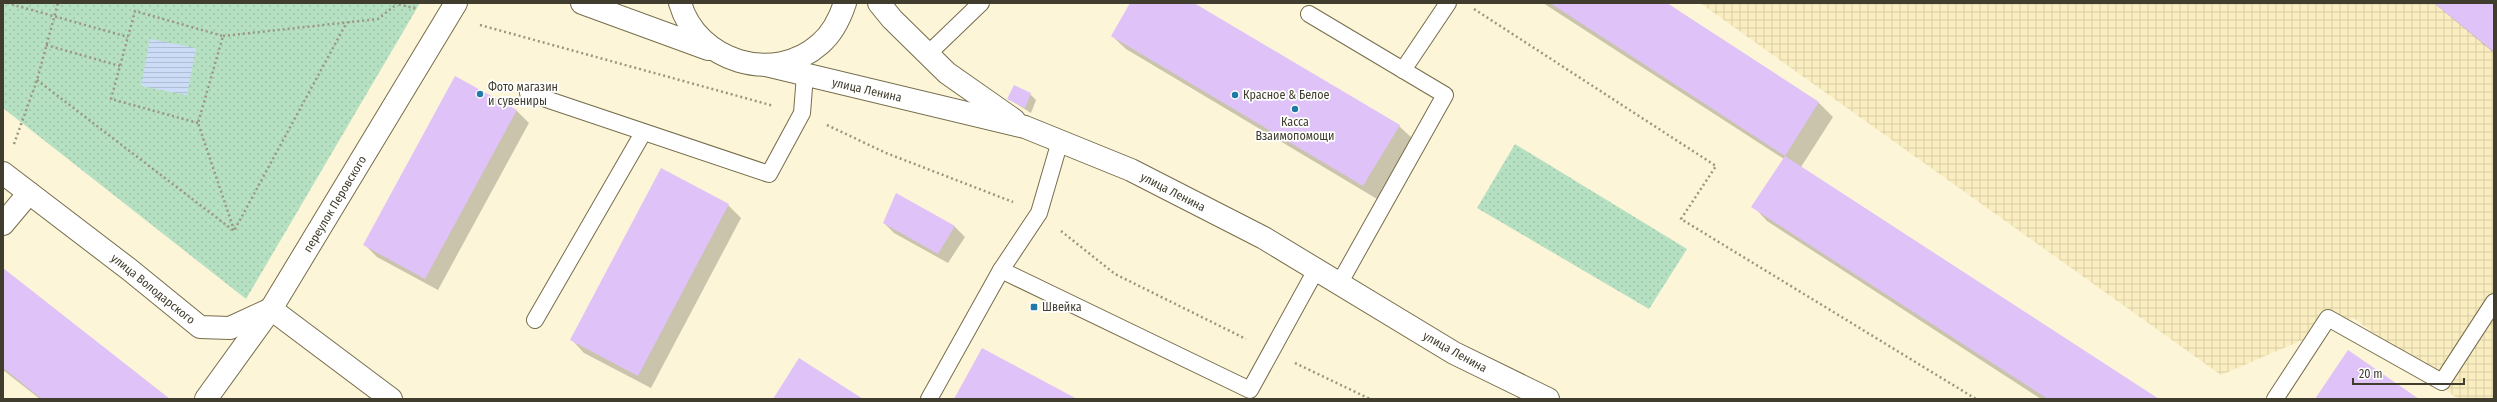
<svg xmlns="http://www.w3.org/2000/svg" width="2497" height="402" font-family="'Fira Sans Condensed',sans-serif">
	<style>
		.industrial { fill: url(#industrial-grid) }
		.park { fill: url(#park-dots) }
		.water { fill: url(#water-rules) }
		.shadow { fill: #0003 }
		.building { fill: #dec2f8 }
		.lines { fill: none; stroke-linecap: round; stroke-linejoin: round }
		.lane-casing { stroke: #766d4c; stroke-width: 18 }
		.street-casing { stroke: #766d4c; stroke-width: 24 }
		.secondary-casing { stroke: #766d4c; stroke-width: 24 }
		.path { stroke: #9c9680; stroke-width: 2.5; stroke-dasharray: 2 3; stroke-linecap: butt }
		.lane { stroke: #fff; stroke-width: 16 }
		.street { stroke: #fff; stroke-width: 22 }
		.secondary { stroke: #fff; stroke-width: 22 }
		.poi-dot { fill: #207aa8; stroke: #fff; stroke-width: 1.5 }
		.labels { text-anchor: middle; stroke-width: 3.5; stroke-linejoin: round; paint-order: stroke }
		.poi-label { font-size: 12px; fill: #413d2e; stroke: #fff; text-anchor: start }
		.street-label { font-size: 12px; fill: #413d2e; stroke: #fff }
	</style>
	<defs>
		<pattern id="industrial-grid" width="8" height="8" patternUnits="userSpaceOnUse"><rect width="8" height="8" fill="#faeec1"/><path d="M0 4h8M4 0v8" fill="none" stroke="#d8cda6"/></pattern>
		<pattern id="park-dots" width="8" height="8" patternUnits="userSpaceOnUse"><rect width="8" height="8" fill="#b6e0c2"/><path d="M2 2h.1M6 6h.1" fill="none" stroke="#9ec1a7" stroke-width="1.8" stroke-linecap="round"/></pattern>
		<pattern id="water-rules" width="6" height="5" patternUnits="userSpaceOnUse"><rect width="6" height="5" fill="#ccdcf6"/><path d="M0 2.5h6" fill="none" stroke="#b0bed3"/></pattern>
	</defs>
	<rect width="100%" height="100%" fill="#fdf5d8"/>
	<polygon class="industrial" points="1700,3 2494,3 2494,399 2458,399 2354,318 2221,375"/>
	<g class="park">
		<polygon points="3,3 420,3 246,299 3,108"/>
		<polygon points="1515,144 1687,249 1649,309 1477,208"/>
	</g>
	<polygon class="water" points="150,39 196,48 187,95 141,86"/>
	<g class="shadow">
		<polygon points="1131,3 1192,3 1399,126 1413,139 1377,199 1126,49 1112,36"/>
		<polygon points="1543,3 1665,3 1819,103 1833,117 1801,167 2158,399 2041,399 1767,221 1753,206 1784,159"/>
		<polygon points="2434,3 2494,3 2494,53"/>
		<polygon points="1030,94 1036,100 1031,113 1009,99"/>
		<polygon points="516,110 529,123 438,290 377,257 365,245"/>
		<polygon points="897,195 955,227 965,237 948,263 894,233 884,223"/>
		<polygon points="728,205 741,218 651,388 584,353 572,340"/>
		<polygon points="3,270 169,399 40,399 3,370"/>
	</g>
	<g class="building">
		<polygon points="1130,3 1194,3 1400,125 1363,186 1111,36"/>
		<polygon points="1550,3 1667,3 1819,102 1785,156"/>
		<polygon points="2434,3 2494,3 2494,52"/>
		<polygon points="455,76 517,110 425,279 363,245"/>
		<polygon points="1014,85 1031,93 1025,108 1007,99"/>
		<polygon points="1785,156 2159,399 2048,399 1751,207"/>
		<polygon points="661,168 729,204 638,376 570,340"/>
		<polygon points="896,193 955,226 938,254 883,223"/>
		<polygon points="3,268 170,399 42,399 3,368"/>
		<polygon points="982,348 1077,399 954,399"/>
		<polygon points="2348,350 2419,399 2315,399"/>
		<polygon points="799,358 863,399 773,399"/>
	</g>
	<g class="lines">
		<g class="lane-casing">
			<g id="lane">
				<polyline points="1309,14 1445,95 1339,284"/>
				<polyline points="928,54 981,3"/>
				<polyline points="1403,70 1448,3"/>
				<polyline points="528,93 769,174 802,113 805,75"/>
				<polyline points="1060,141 1039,213 1001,270 1250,390 1316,270"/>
				<polyline points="535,320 643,133"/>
				<polyline points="929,399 1001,270"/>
				<polyline points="2275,399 2328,318 2442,382 2494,302"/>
			</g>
		</g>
		<g class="street-casing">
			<g id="street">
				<polyline points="3,173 130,270 200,327 230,328 271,309 391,399"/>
				<polyline points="3,224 29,193"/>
				<polyline points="206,399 271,309 456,3"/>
			</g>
		</g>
		<g class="secondary-casing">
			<g id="secondary">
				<polyline points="582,3 708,49"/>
				<path d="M 680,3 C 697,62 774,85 820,44 C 833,33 840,18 845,3"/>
				<polyline points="879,3 892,19 947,73 1014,120"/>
				<polyline points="766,65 1025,127 1131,170 1264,238 1454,353 1548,399"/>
			</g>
		</g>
		<g class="path">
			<polyline points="7,3 128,37"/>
			<polyline points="394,3 417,9"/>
			<polyline points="1474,9 1716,166 1681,219 1976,399"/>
			<polyline points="480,25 774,106"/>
			<polyline points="223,36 378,19 397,4"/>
			<polyline points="46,45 120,66"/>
			<polyline points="37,80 234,231 347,22"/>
			<polyline points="198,123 111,99 135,11 223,36 198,123 234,230"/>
			<polyline points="827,125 886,153 1013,202"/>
			<polyline points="14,144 37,80 58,3"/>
			<polyline points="1061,231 1115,274 1246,339"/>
			<polyline points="1295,363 1370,399"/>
		</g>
		<use href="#lane" class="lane"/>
		<use href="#street" class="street"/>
		<use href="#secondary" class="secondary"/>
	</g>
	<g class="poi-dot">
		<circle cx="480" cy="94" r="4"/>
		<circle cx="1235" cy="95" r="4"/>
		<circle cx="1295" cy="109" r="4"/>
		<rect x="1030" y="303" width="8" height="8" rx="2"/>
	</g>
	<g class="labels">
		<g class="poi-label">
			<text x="488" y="91">Фото магазин<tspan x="488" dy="14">и сувениры</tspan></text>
			<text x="1243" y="99">Красное &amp; Белое</text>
			<text x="1295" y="126" text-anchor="middle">Касса<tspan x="1295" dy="14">Взаимопомощи</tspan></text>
			<text x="1042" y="311">Швейка</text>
		</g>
		<g class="street-label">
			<text transform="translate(867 90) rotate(13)" y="4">улица Ленина</text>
			<text transform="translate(1173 192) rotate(27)" y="4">улица Ленина</text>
			<text transform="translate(335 204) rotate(-59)" y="4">переулок Перовского</text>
			<text transform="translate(153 289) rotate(39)" y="4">улица Володарского</text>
			<text transform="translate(1455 352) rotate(29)" y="4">улица Ленина</text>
		</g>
	</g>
	<rect width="2497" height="402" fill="none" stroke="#413d2e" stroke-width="8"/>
	<path d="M2353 378v6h111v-6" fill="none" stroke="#413d2e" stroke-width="2"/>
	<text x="2359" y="378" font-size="12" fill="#413d2e" stroke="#ffffff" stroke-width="3" paint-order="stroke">20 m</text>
</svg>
